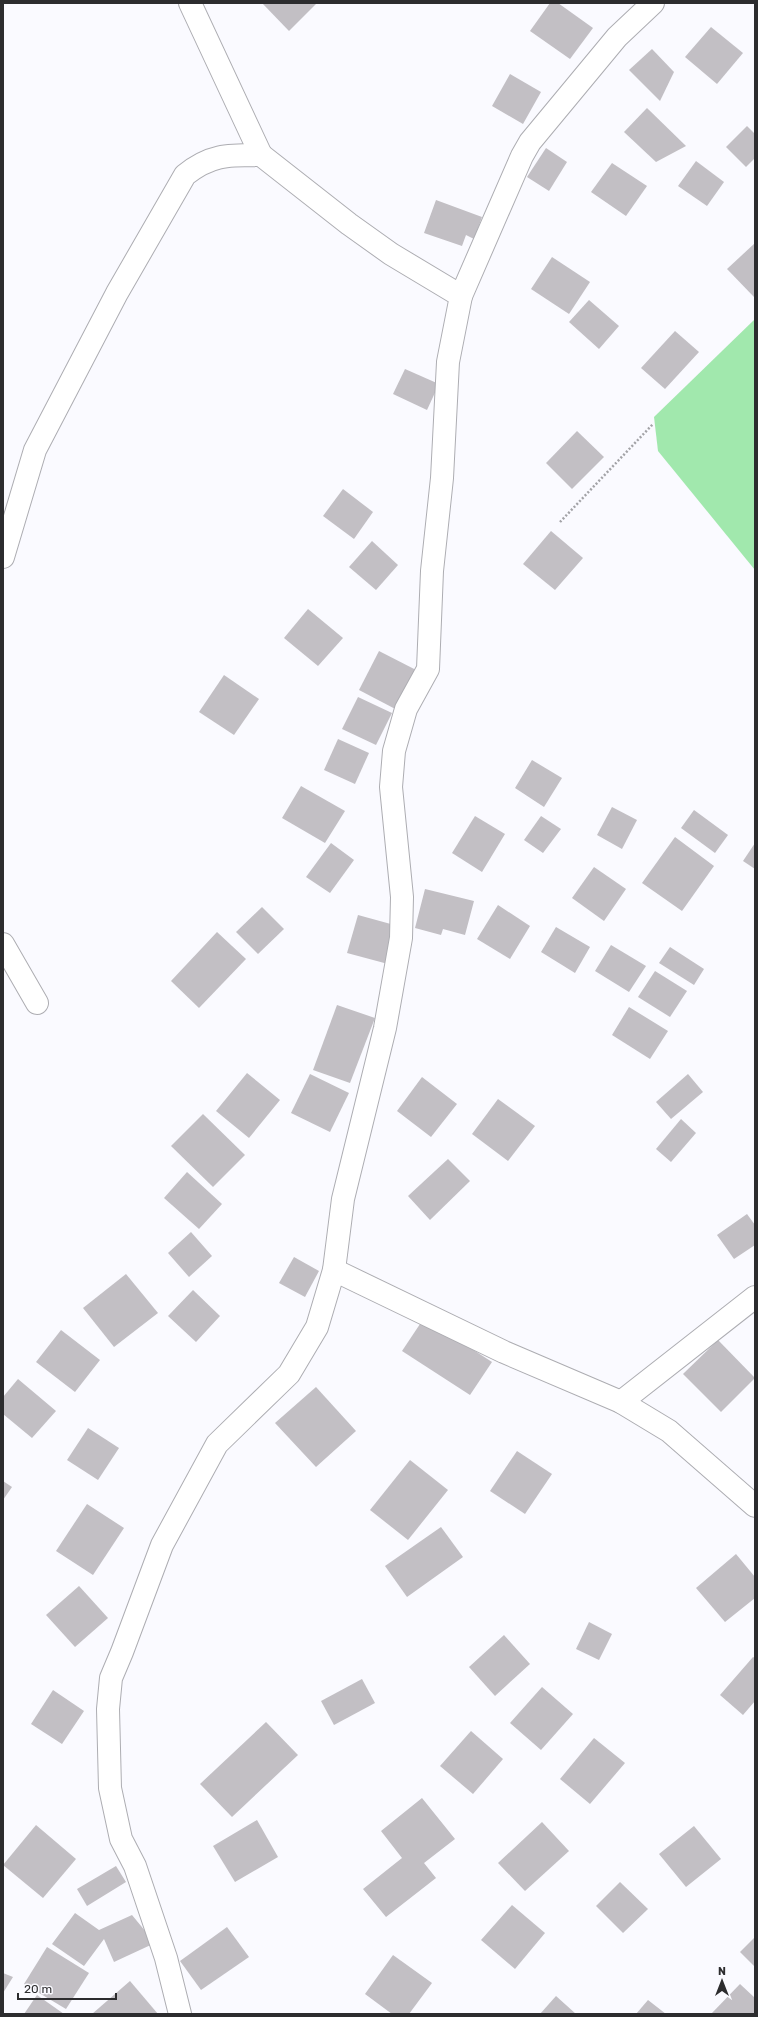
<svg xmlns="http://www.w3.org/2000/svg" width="758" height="2017" font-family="Rubik,sans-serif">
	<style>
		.green { fill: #a1e8ad }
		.building { fill: #c2bfc4 }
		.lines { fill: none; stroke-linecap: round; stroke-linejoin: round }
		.minor-casing { stroke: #adadb2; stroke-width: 24 }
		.path { stroke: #a3a3a7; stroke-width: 2.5; stroke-dasharray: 2 2; stroke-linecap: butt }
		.minor { stroke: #fff; stroke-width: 22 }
	</style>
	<rect width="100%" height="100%" fill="#fafaff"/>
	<polygon class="green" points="755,319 755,570 658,451 654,417"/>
	<g class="building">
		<polygon points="262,3 317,3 289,31"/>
		<polygon points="550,3 558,3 593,28 570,59 530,31"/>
		<polygon points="711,27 743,53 717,84 685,57"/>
		<polygon points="652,49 674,72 660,101 629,70"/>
		<polygon points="510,74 541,92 523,124 492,106"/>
		<polygon points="647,108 686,146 656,162 624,132"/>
		<polygon points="747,126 755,134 755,158 746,167 726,147"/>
		<polygon points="546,148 567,162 549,191 527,177"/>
		<polygon points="696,161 724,182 707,206 678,186"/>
		<polygon points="612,163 647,186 626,216 591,192"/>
		<polygon points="436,200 482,217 474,239 466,235 462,246 424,233"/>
		<polygon points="755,243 755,296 754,297 727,269"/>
		<polygon points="552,257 590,282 569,314 531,289"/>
		<polygon points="589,300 619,326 599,349 569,322"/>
		<polygon points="675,331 699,352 665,389 641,368"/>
		<polygon points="405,369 439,384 427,410 393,394"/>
		<polygon points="577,431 604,457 572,489 546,463"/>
		<polygon points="343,489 373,512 354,539 323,516"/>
		<polygon points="551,531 583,558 555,590 523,564"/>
		<polygon points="372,541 398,565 376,590 349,567"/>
		<polygon points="308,609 343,638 318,666 284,638"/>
		<polygon points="379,651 420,672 401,712 359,690"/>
		<polygon points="224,675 259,699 234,735 199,712"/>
		<polygon points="358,697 392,713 376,745 342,729"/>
		<polygon points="338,739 369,753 355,784 324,770"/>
		<polygon points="532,760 562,778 544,807 515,788"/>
		<polygon points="301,786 345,811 325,843 282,818"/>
		<polygon points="612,807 637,820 622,849 597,835"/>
		<polygon points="694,810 728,835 715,853 681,828"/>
		<polygon points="475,816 505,834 482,872 452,853"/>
		<polygon points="541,816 561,829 543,853 524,840"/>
		<polygon points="675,837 714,866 682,911 642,883"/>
		<polygon points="331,843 354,860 330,893 306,877"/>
		<polygon points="755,843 755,869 743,861"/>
		<polygon points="594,867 626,889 604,921 572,898"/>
		<polygon points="425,889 474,901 465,935 443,929 441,935 415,928"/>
		<polygon points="498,905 530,926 510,959 477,939"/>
		<polygon points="262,907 284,929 258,954 236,932"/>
		<polygon points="358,915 398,926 388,964 347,953"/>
		<polygon points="556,927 590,947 575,973 541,952"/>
		<polygon points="217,932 246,959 199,1008 171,981"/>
		<polygon points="611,945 646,966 629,992 595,971"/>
		<polygon points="670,947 704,969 694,985 659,963"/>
		<polygon points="655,971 687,991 670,1017 638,997"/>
		<polygon points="337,1005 375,1018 350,1083 313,1070"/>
		<polygon points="629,1007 668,1031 650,1059 612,1035"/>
		<polygon points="247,1073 280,1100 249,1138 216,1111"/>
		<polygon points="310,1074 349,1093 330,1132 291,1113"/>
		<polygon points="688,1074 703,1092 671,1119 656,1102"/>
		<polygon points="422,1077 457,1104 431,1137 397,1111"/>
		<polygon points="498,1099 535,1126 508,1161 472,1134"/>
		<polygon points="203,1114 245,1155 213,1187 171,1146"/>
		<polygon points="681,1119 696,1133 671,1162 656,1149"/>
		<polygon points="448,1159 470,1181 430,1220 408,1196"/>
		<polygon points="187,1172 222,1204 199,1229 164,1198"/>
		<polygon points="747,1214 755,1225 755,1245 734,1259 717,1235"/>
		<polygon points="191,1232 212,1256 189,1277 168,1253"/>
		<polygon points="294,1257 319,1271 305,1297 279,1283"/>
		<polygon points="126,1274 158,1313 114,1347 83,1308"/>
		<polygon points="193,1290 220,1316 196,1342 168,1316"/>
		<polygon points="424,1318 492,1362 470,1395 402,1351"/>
		<polygon points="61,1330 100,1360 75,1392 36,1362"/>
		<polygon points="718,1340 755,1378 721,1412 683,1374"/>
		<polygon points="18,1379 56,1411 32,1438 3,1414 3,1397"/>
		<polygon points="316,1387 356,1431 316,1467 275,1423"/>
		<polygon points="88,1428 119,1448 98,1480 67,1460"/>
		<polygon points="517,1451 552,1474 525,1514 490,1491"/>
		<polygon points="410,1460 448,1490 408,1540 370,1510"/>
		<polygon points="3,1481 12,1487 3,1500"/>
		<polygon points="87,1504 124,1528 93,1575 56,1551"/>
		<polygon points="441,1527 463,1557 407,1597 385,1566"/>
		<polygon points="736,1554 755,1577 755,1598 725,1622 696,1588"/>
		<polygon points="79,1586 108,1618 75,1647 46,1615"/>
		<polygon points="589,1622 612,1634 599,1660 576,1649"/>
		<polygon points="504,1635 530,1664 495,1696 469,1667"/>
		<polygon points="753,1657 755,1658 755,1701 743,1715 720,1695"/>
		<polygon points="362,1679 375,1703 334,1725 321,1701"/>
		<polygon points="542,1687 573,1714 541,1750 510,1723"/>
		<polygon points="53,1690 84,1711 62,1744 31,1724"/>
		<polygon points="266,1722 298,1755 232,1817 200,1784"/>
		<polygon points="471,1731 503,1759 473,1794 440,1766"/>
		<polygon points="594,1738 625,1763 590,1804 560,1779"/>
		<polygon points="422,1798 455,1839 424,1863 436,1878 386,1917 363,1889 402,1858 381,1831"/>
		<polygon points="257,1820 278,1857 235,1882 213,1846"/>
		<polygon points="542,1822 569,1851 525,1891 498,1863"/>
		<polygon points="36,1825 76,1859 43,1898 3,1865"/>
		<polygon points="694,1826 721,1859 686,1887 659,1854"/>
		<polygon points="116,1866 126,1882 87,1906 77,1889"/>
		<polygon points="620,1882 648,1909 623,1933 596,1906"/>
		<polygon points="512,1905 545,1933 515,1969 481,1940"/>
		<polygon points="75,1913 99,1930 132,1915 155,1943 114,1962 104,1939 84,1966 52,1944"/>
		<polygon points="227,1927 249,1957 201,1990 180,1961"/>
		<polygon points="755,1937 755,1967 740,1952"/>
		<polygon points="47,1947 89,1973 66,2009 24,1984"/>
		<polygon points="393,1955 432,1983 409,2014 392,2014 365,1994"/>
		<polygon points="3,1973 13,1977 3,1993"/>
		<polygon points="130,1981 158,2014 92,2014"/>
		<polygon points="740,1984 755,1998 755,2014 711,2014"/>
		<polygon points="37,1995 64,2014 24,2014"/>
		<polygon points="556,1996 576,2014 540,2014"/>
		<polygon points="648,2000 666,2014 636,2014"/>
	</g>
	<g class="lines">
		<g class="minor-casing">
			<g id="minor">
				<polyline points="190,3 261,155"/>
				<polyline points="461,296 522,156 530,142 617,37 653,3"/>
				<path d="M 3,557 L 35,450 L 117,293 L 185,175 C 211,154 229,155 261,155 L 349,224 L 391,254 L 461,296 L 448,362 L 442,478 L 432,571 L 428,669 L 406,709 L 394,751 L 391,787 L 402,897 L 401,938 L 385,1028 L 343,1199 L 334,1270 L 317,1327 L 289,1374 L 217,1444 L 162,1545 L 122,1652 L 111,1678 L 108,1709 L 110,1788 L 121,1839 L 135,1866 L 166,1958 L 180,2014"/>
				<polyline points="3,944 37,1003"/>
				<polyline points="334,1270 504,1352 621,1402 669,1431 755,1506"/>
				<polyline points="621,1402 755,1297"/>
			</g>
		</g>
		<polyline class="path" points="560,522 653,424"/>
		<use href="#minor" class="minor"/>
	</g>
	<rect width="758" height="2017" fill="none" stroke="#2c2c2e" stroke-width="8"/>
	<g transform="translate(722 1981)" stroke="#fafaff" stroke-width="3" paint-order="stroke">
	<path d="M0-3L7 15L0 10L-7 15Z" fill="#2c2c2e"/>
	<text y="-6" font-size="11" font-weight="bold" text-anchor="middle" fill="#2c2c2e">N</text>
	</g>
	<path d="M18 1993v6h98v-6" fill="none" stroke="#2c2c2e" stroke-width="2"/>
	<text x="24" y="1993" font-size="12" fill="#2c2c2e" stroke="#fafaff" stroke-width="3" paint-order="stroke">20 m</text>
</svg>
